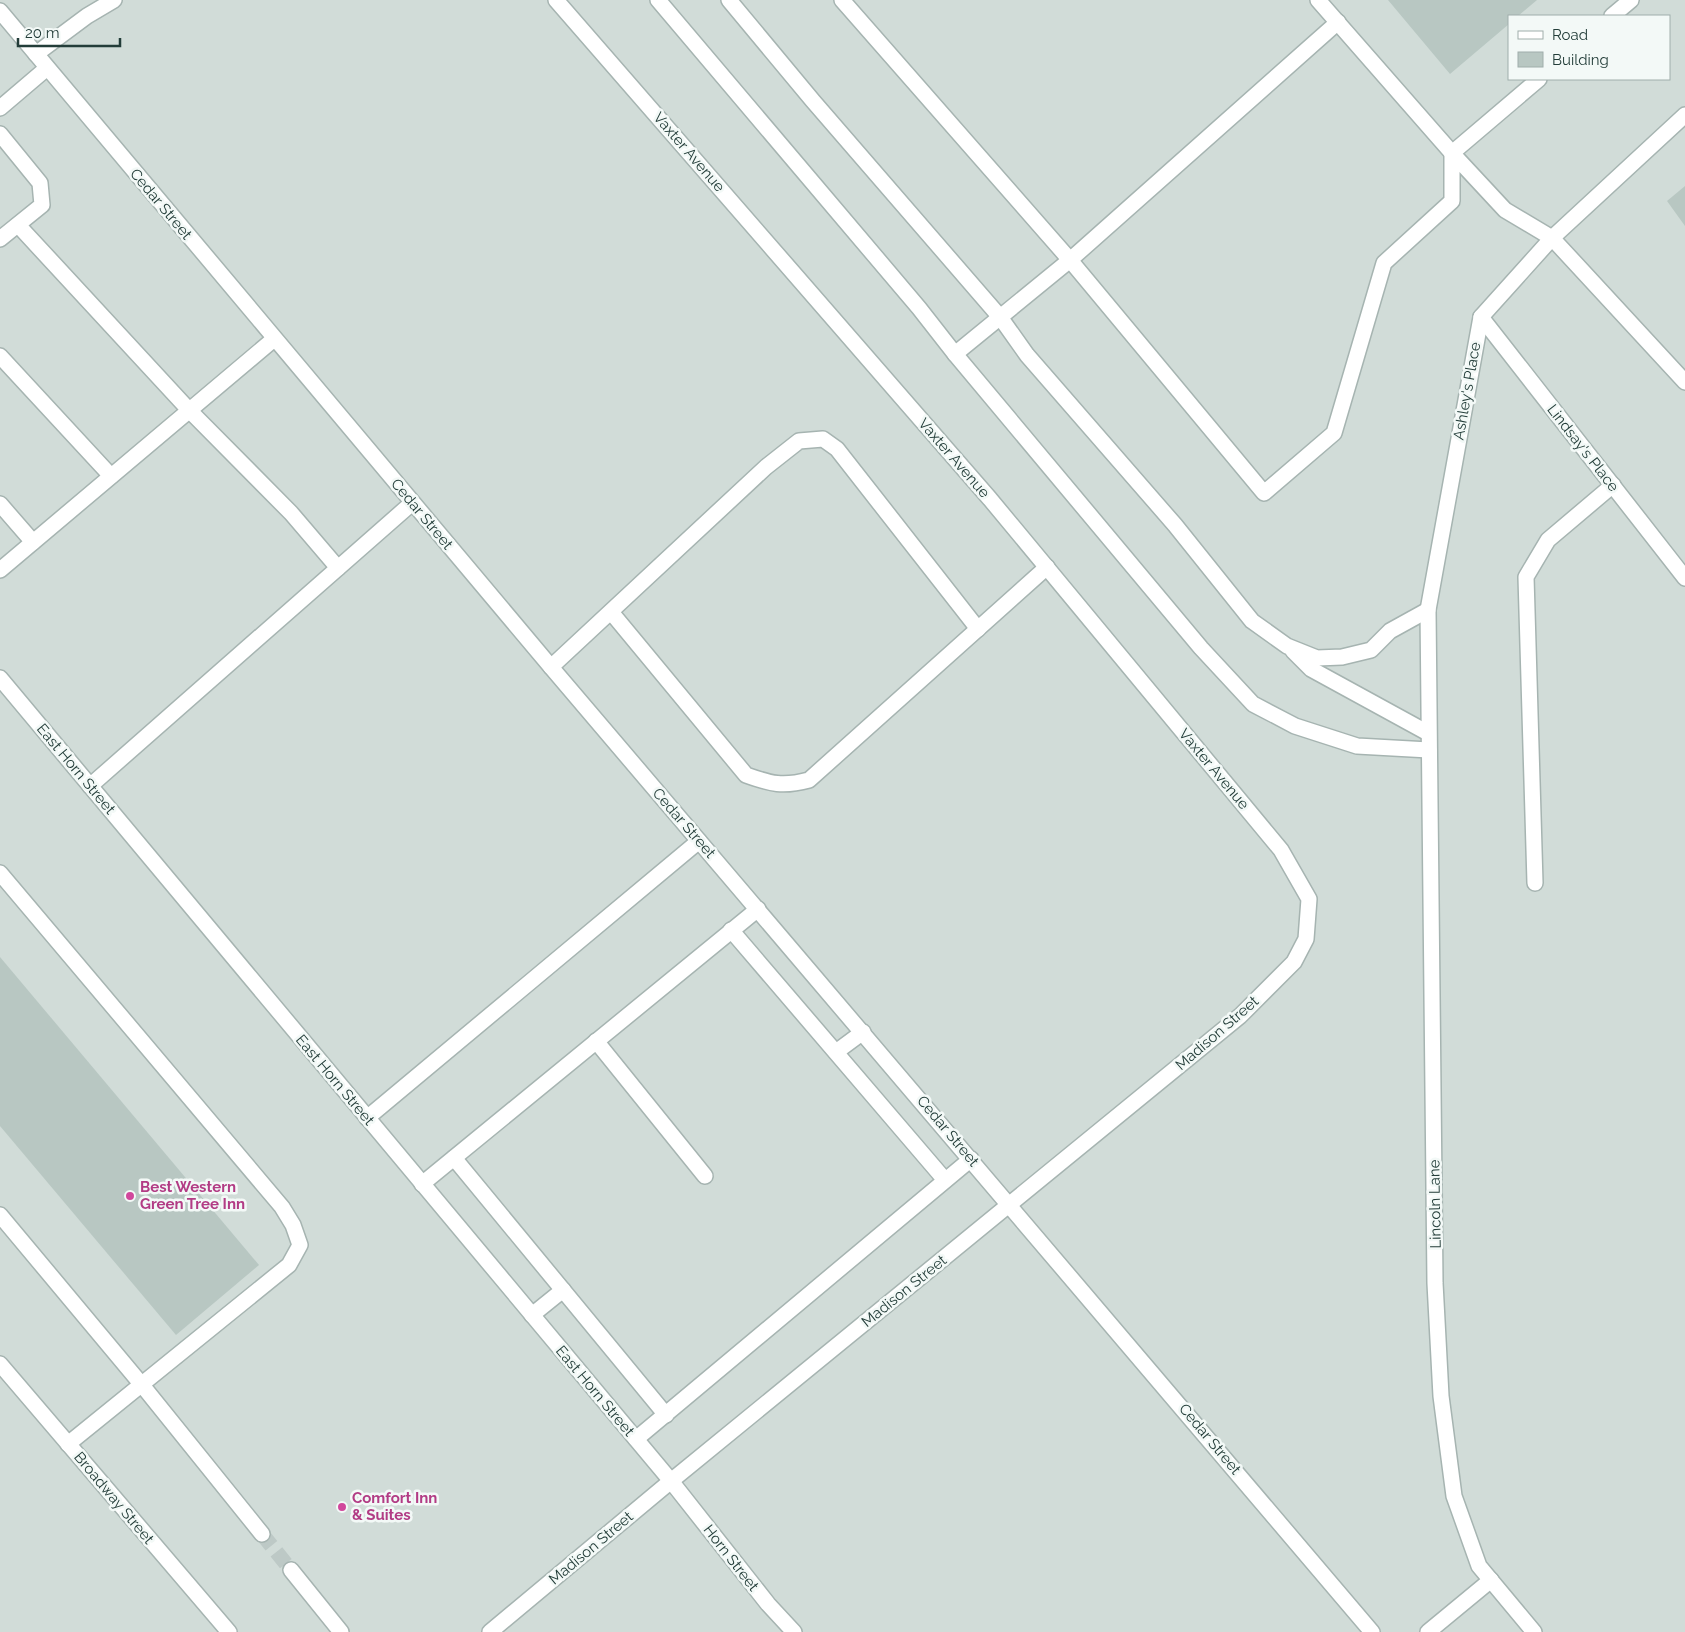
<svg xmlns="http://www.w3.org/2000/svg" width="1685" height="1632" font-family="Raleway,sans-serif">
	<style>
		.built { fill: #d1dcd8; fill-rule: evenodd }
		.building { fill: #b8c7c2 }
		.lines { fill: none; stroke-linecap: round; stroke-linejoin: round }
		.minor-tunnel { stroke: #bdc9c6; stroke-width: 15; stroke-dasharray: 15 8; stroke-linecap: butt }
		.minor-casing { stroke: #a6b4b1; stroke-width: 18 }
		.minor { stroke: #fff; stroke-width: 15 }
		.hotel-dot { fill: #d1479c; stroke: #f3f9f7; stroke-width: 2 }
		.labels { text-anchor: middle; stroke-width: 5; stroke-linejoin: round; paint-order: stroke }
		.street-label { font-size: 15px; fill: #233d39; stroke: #f3f9f7 }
		.hotel-label { font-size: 15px; font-weight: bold; fill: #b23c85; stroke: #f3f9f7; text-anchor: start }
	</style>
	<rect width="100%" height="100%" fill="#e3ece9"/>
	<path class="built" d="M 0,0 L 1685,0 L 1685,1632 L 0,1632 ZM 1509,16 L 1669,16 L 1669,79 L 1509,79 Z"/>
	<g class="building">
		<polygon points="1388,0 1537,0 1518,16 1509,16 1509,24 1450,74"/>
		<polygon points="1685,186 1685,226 1667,201"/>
		<polygon points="0,957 259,1265 176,1335 0,1126"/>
	</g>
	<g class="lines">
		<polyline class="minor-tunnel" points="262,1534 291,1570"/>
		<g class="minor-casing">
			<g id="minor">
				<polyline points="658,0 919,308 955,354 1201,648 1253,704 1295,726 1357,746 1429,750"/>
				<polyline points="729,0 813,101 1000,317 1027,355 1175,525 1252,621 1287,646 1317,658 1342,657 1371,650 1390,631 1428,610"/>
				<polyline points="842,0 1070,260 1338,22"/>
				<polyline points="1318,0 1452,153 1539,79"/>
				<polyline points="0,11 551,667 1372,1632"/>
				<polyline points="1612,16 1631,0"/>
				<polyline points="36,54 87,16 114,0"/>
				<polyline points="0,108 47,68"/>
				<polyline points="0,134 40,183 42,205 0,239"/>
				<polyline points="18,225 189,410 291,513 338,568"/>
				<polyline points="1481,317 1685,578"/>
				<polyline points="955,354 1070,260 1264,493 1334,433 1384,263 1452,201 1452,153 1505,210 1552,238 1685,382"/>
				<polyline points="0,356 111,476"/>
				<polyline points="0,504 33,542"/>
				<polyline points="0,570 274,339"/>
				<path d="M 611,612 L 746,775 C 771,784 783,787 809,780 L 1047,567"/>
				<polyline points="1293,651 1311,669 1428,733"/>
				<polyline points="551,667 766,467 799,441 823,439 837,449 978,629"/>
				<polyline points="0,678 671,1481 768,1604 794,1632"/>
				<polyline points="90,786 412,503"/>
				<polyline points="0,873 282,1207 293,1225 300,1245 289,1265 68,1444"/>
				<polyline points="1535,883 1526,577 1548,540 1613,485"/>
				<polyline points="731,930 945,1180"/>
				<polyline points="596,1041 705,1176"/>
				<polyline points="836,1052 863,1032"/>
				<polyline points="367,1118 699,841"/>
				<polyline points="454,1158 666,1415"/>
				<polyline points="422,1184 758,909"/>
				<polyline points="0,1215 142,1385 262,1534"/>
				<polyline points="532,1315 563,1290"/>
				<polyline points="0,1364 229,1632"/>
				<polyline points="636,1439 971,1159"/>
				<polyline points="291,1570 341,1632"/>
				<polyline points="490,1632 671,1481 1240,1016 1294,962 1306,939 1309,899 1281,850 990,499 556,0"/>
				<polyline points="1428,1632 1491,1580"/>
				<polyline points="1534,1632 1479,1566 1454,1496 1441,1396 1435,1283 1428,610 1481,317 1552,238 1685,115"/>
			</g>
		</g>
		<use href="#minor" class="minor"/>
	</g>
	<g class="hotel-dot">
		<circle cx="130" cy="1196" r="5"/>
		<circle cx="342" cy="1507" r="5"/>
	</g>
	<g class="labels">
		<g class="street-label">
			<text transform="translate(689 152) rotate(49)" y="5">Vaxter Avenue</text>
			<text transform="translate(161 204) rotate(50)" y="5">Cedar Street</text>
			<text transform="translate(1467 391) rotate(-80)" y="5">Ashley's Place</text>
			<text transform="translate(1583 448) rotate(52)" y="5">Lindsay's Place</text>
			<text transform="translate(954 458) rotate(49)" y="5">Vaxter Avenue</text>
			<text transform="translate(422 514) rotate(50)" y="5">Cedar Street</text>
			<text transform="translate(76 769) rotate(50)" y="5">East Horn Street</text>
			<text transform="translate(1214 769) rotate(50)" y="5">Vaxter Avenue</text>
			<text transform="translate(684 823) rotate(49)" y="5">Cedar Street</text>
			<text transform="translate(1217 1033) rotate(-41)" y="5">Madison Street</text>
			<text transform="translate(335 1080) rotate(50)" y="5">East Horn Street</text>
			<text transform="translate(948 1131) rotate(50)" y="5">Cedar Street</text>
			<text transform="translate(1435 1204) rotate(-91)" y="5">Lincoln Lane</text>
			<text transform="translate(904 1291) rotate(-39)" y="5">Madison Street</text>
			<text transform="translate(595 1391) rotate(50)" y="5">East Horn Street</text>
			<text transform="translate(1210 1439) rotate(50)" y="5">Cedar Street</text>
			<text transform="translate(114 1498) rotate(50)" y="5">Broadway Street</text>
			<text transform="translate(591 1548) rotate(-40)" y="5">Madison Street</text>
			<text transform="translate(731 1558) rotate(52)" y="5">Horn Street</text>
		</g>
		<g class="hotel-label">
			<text x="140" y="1192">Best Western<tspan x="140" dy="17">Green Tree Inn</tspan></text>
			<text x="352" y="1503">Comfort Inn<tspan x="352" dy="17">&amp; Suites</tspan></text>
		</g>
	</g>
	<rect x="1508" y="15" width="162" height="65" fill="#f3f9f7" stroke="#a0aeab"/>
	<rect x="1518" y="31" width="25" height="8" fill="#ffffff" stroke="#a0aeab"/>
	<text x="1552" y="40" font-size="15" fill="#233d39">Road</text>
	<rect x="1518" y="52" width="25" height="15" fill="#b8c7c2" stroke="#a0aeab"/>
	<text x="1552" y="65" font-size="15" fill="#233d39">Building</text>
	<path d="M18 38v8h102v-8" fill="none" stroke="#233d39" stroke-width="2.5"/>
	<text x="25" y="38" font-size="15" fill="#233d39" stroke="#f3f9f7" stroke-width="4" paint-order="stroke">20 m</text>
</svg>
